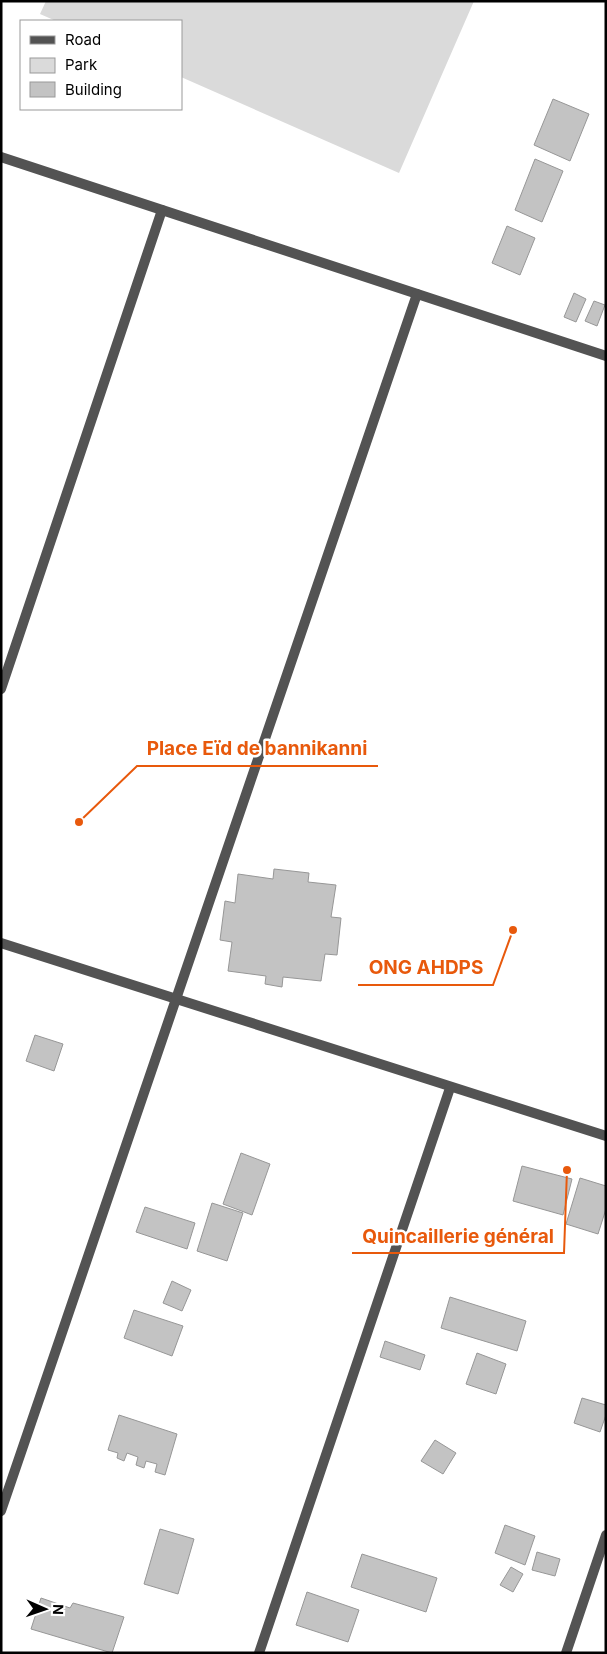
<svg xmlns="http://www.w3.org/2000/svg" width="607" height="1654" font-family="Inter,sans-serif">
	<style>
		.green { fill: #dadada }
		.building { fill: #c3c3c3; stroke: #979797 }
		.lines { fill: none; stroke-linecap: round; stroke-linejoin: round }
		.minor { stroke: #535353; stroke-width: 10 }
		.leader { fill: none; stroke: #e8590c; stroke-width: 2 }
		.callout-dot { fill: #e8590c; stroke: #fff; stroke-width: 2 }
		.callout-label { font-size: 19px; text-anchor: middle; font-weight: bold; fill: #e8590c; stroke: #fff; stroke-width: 5; stroke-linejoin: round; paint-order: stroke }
	</style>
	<rect width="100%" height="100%" fill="#fff"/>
	<polygon class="green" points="46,1 474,1 399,173 181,77 181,21 56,21 40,14"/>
	<g class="building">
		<polygon points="553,99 589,114 570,161 534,145"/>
		<polygon points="535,159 563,171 542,222 515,210"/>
		<polygon points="507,226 535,238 520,275 492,263"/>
		<polygon points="574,293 586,299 576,322 564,317"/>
		<polygon points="594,301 605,305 597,326 585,321"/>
		<polygon points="274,869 309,873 308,882 336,885 331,917 341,918 337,955 325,954 321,981 283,977 282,987 265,984 266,976 228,971 232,942 220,940 225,901 235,903 238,874 273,879"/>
		<polygon points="35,1035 63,1044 54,1071 26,1061"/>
		<polygon points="241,1153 270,1164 252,1215 223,1204"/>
		<polygon points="522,1166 572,1179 563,1215 513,1201"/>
		<polygon points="580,1178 606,1186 606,1209 598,1234 566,1224"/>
		<polygon points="212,1203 243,1213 227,1261 197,1251"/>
		<polygon points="145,1207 195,1223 187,1249 136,1232"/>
		<polygon points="172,1281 191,1290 182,1311 163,1303"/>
		<polygon points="450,1297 526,1321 517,1351 441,1328"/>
		<polygon points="134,1310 183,1326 172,1356 124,1338"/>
		<polygon points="385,1341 425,1355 420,1370 380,1357"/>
		<polygon points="477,1353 506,1364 496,1394 466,1384"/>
		<polygon points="582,1398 606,1405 606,1415 600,1432 574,1423"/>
		<polygon points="119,1415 177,1434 165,1475 155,1472 157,1464 146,1461 144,1468 136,1465 138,1457 127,1453 124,1461 117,1458 118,1453 108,1450"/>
		<polygon points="435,1440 456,1453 443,1474 421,1461"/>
		<polygon points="505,1525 535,1536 525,1565 495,1553"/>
		<polygon points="160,1529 194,1539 178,1594 144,1584"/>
		<polygon points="537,1552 560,1559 555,1576 532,1570"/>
		<polygon points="362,1554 437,1578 426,1612 351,1587"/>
		<polygon points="511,1567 523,1574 513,1592 500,1585"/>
		<polygon points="307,1592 359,1610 348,1642 296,1625"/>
		<polygon points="41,1598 70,1608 73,1603 124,1617 112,1653 31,1629"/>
	</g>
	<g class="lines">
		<g class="minor">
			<polyline points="1,157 606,356"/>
			<polyline points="1,689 162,210"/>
			<path d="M 1,943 C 203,1006 404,1073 606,1136"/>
			<polyline points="1,1511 417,294"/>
			<polyline points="259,1653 450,1088"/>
			<polyline points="566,1653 606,1535"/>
		</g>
	</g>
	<path class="leader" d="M79 822L137 766H378M513 930L493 985H358M567 1170L564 1253H352"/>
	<g class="callout-dot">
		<circle cx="79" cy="822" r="5"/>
		<circle cx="513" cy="930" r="5"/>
		<circle cx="567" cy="1170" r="5"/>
	</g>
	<g class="callout-label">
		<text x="257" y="755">Place Eïd de bannikanni</text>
		<text x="426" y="974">ONG AHDPS</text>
		<text x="458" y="1243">Quincaillerie général</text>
	</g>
	<rect width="607" height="1654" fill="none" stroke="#000000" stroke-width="5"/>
	<rect x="20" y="20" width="162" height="90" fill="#ffffff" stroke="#999999"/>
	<rect x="30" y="36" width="25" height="8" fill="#535353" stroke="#999999"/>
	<text x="65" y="45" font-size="15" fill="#000000">Road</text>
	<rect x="30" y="58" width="25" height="15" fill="#dadada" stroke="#999999"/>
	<text x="65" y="70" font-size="15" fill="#000000">Park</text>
	<rect x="30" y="82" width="25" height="15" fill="#c3c3c3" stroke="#999999"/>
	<text x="65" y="95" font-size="15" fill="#000000">Building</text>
	<g transform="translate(45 1609) rotate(92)" stroke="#ffffff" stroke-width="4" paint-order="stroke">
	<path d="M0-4L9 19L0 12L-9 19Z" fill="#000000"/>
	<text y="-8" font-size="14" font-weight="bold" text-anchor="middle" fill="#000000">N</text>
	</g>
</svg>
